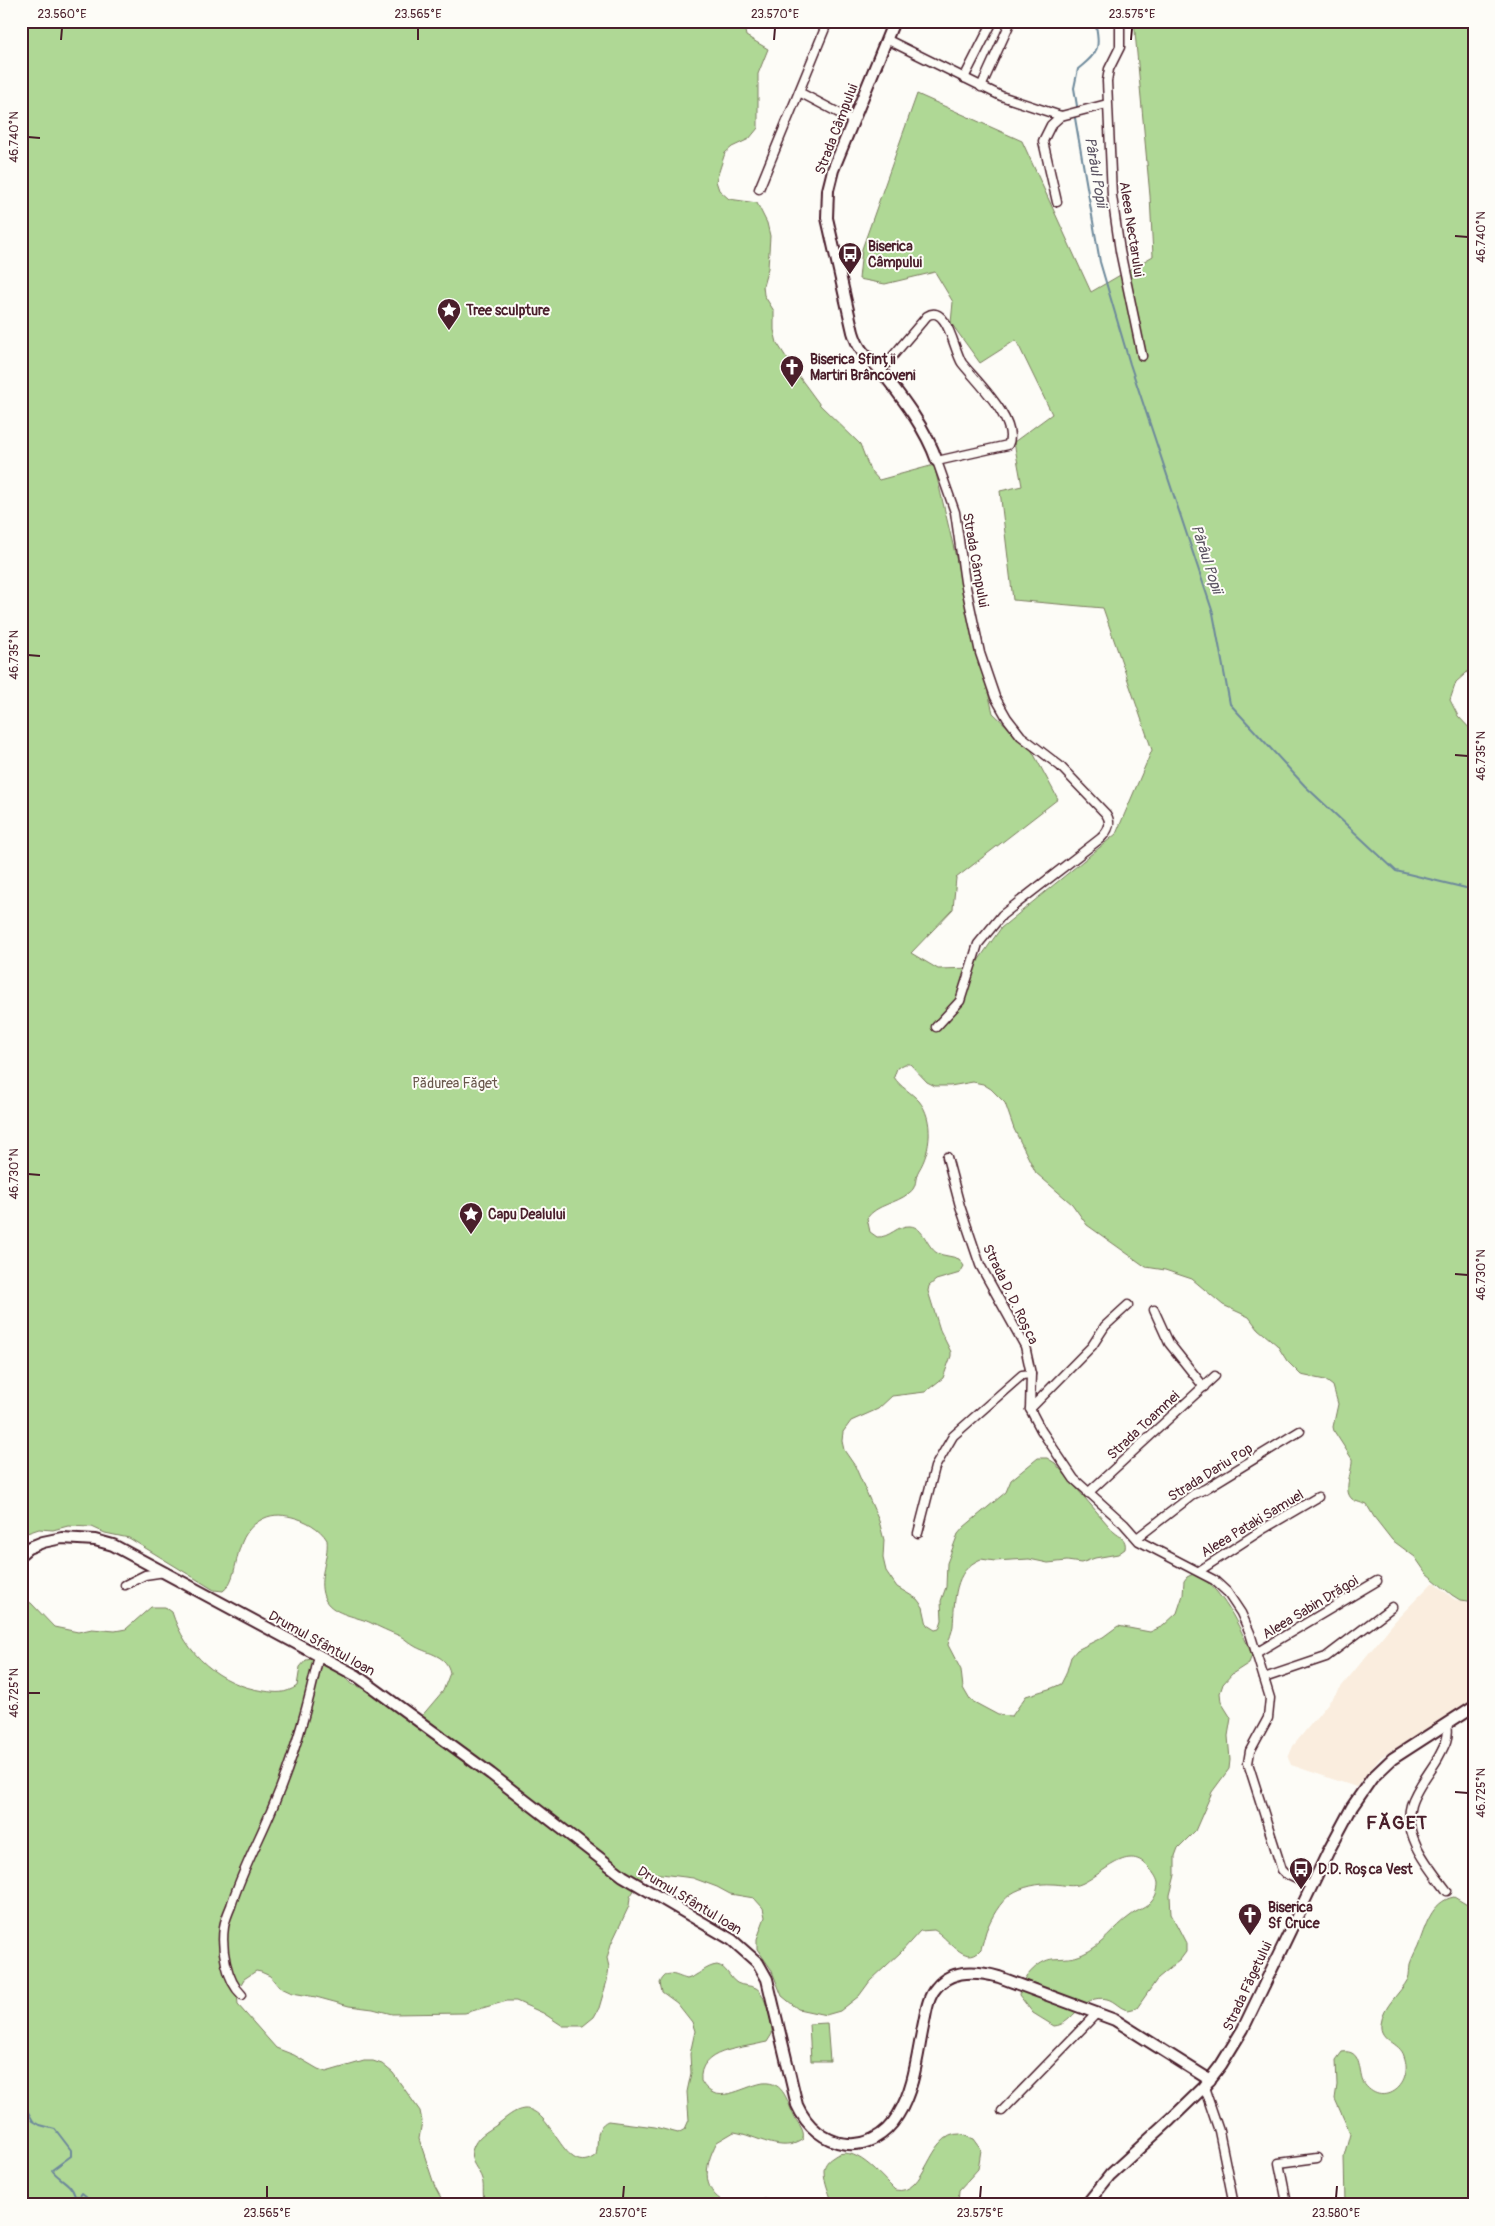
<svg xmlns="http://www.w3.org/2000/svg" width="1495" height="2226" font-family="Pangolin,sans-serif">
	<style>
		.built { fill: #faedde }
		.green { fill: #afd895; stroke: #7c7c60 }
		.lines { fill: none; stroke-linecap: round; stroke-linejoin: round }
		.stream { stroke: #6d899b; stroke-width: 2 }
		.street-casing { stroke: #4a1f2b; stroke-width: 11 }
		.secondary-casing { stroke: #4a1f2b; stroke-width: 14 }
		.street { stroke: #fdfcf7; stroke-width: 8 }
		.secondary { stroke: #fdfcf7; stroke-width: 10 }
		.ticks { fill: none; stroke: #4a1f2b; stroke-width: 2 }
		.labels { text-anchor: middle; stroke-width: 4; stroke-linejoin: round; paint-order: stroke }
		.street-label { font-size: 14px; fill: #4a1f2b; stroke: #fdfcf7 }
		.poi-label { font-size: 14px; font-weight: bold; fill: #4a1f2b; stroke: #fdfcf7; text-anchor: start }
		.park-label { font-size: 14px; fill: #68564b; stroke: #fdfcf7 }
		.water-label { font-size: 15px; font-style: italic; fill: #5c5463; stroke: #fdfcf7 }
		.district-label { font-size: 19px; font-weight: bold; letter-spacing: 1px; fill: #4a1f2b; stroke: #fdfcf7 }
		.neatline { fill: none; stroke: #4a1f2b; stroke-width: 2 }
		.ticks-label { font-size: 12px; text-anchor: middle; fill: #4a1f2b }
	</style>
	<rect width="100%" height="100%" fill="#fdfcf7"/>
	<filter id="ink" filterUnits="userSpaceOnUse"><feTurbulence type="fractalNoise" baseFrequency=".02" numOctaves="2"/><feDisplacementMap in="SourceGraphic" scale="10" xChannelSelector="R" yChannelSelector="G"/><feConvolveMatrix kernelMatrix="1 2 1 2 8 2 1 2 1" color-interpolation-filters="sRGB"/></filter>
	<g filter="url(#ink)">
		<polygon class="built" points="1432,1583 1435,1583 1454,1599 1474,1605 1474,1697 1452,1714 1381,1757 1356,1787 1291,1765 1288,1758 1293,1746 1395,1621"/>
		<g class="green">
			<path d="M 21,21 L 743,21 L 746,36 L 768,49 L 758,74 L 758,128 L 749,139 L 732,147 L 725,153 L 716,181 L 719,190 L 729,199 L 757,203 L 767,223 L 770,236 L 768,268 L 763,286 L 764,295 L 774,311 L 774,330 L 777,343 L 795,371 L 820,405 L 860,444 L 870,470 L 879,480 L 934,465 L 993,713 L 1031,749 L 1058,799 L 956,878 L 953,909 L 911,953 L 938,969 L 973,968 L 1001,928 L 1116,834 L 1152,750 L 1103,608 L 1013,600 L 1000,491 L 1022,486 L 1014,442 L 1052,414 L 1016,340 L 980,363 L 951,323 L 953,302 L 935,272 L 885,284 L 859,279 L 862,249 L 917,94 L 1022,141 L 1091,292 L 1153,256 L 1150,196 L 1134,21 L 1474,21 L 1474,666 L 1456,682 L 1450,700 L 1458,716 L 1474,733 L 1474,1602 L 1460,1600 L 1452,1595 L 1426,1573 L 1415,1557 L 1392,1540 L 1374,1517 L 1367,1505 C 1363,1503 1356,1502 1352,1499 C 1342,1490 1353,1471 1352,1459 L 1334,1431 L 1333,1427 L 1338,1404 L 1333,1386 L 1325,1380 L 1301,1375 L 1287,1361 L 1277,1345 L 1258,1329 L 1249,1317 L 1223,1305 L 1192,1279 L 1165,1270 L 1146,1267 L 1087,1225 L 1072,1204 L 1036,1173 L 1014,1129 L 1005,1103 L 991,1089 L 983,1084 L 973,1082 L 950,1086 L 935,1086 L 927,1082 L 910,1064 L 905,1064 L 897,1068 L 894,1077 C 900,1087 911,1092 919,1101 C 934,1119 931,1151 919,1170 C 914,1178 918,1187 909,1193 C 896,1204 877,1204 867,1218 L 870,1232 L 877,1237 C 890,1238 897,1225 910,1226 C 924,1227 926,1246 937,1253 C 943,1256 953,1256 959,1259 L 964,1266 L 960,1273 L 936,1280 L 929,1286 L 928,1291 L 940,1330 L 951,1352 L 951,1356 L 943,1378 L 925,1392 L 892,1396 L 878,1409 L 851,1421 L 843,1432 L 842,1441 L 844,1450 L 855,1466 L 879,1521 L 884,1540 L 883,1558 L 886,1571 L 897,1587 L 917,1599 L 923,1607 L 927,1625 L 935,1630 L 939,1629 L 942,1620 L 941,1601 L 946,1587 L 947,1563 L 958,1534 L 964,1527 L 1006,1492 L 1011,1480 L 1038,1458 L 1047,1458 L 1055,1463 L 1114,1532 C 1120,1537 1127,1539 1125,1549 L 1118,1554 L 1095,1558 L 1081,1563 L 1067,1561 L 1048,1563 L 1029,1559 L 995,1561 L 981,1559 C 953,1570 955,1601 953,1626 C 952,1633 949,1638 948,1645 L 961,1670 L 963,1688 L 970,1700 L 998,1715 L 1012,1716 L 1026,1696 L 1052,1688 L 1061,1684 L 1066,1674 L 1071,1657 L 1077,1650 L 1103,1637 L 1118,1626 L 1150,1632 L 1163,1626 L 1177,1613 L 1183,1595 L 1184,1581 L 1187,1577 L 1195,1573 C 1222,1588 1240,1627 1252,1655 L 1249,1663 L 1232,1674 L 1223,1684 L 1220,1693 L 1221,1702 L 1231,1718 L 1228,1736 L 1230,1760 L 1229,1769 L 1212,1792 L 1195,1831 L 1178,1848 L 1175,1856 L 1175,1875 L 1170,1895 L 1171,1914 L 1186,1943 L 1186,1952 L 1180,1960 L 1158,1978 L 1137,2008 L 1128,2010 C 1120,2009 1115,2001 1107,1999 C 1081,1993 1074,2025 1054,2026 L 1033,2013 L 1019,1995 C 1020,1980 1038,1960 1053,1959 C 1064,1958 1073,1959 1083,1954 C 1102,1946 1114,1927 1130,1916 C 1137,1910 1147,1908 1152,1901 C 1156,1896 1158,1890 1158,1883 C 1157,1877 1152,1871 1148,1867 C 1127,1841 1099,1879 1078,1885 C 1069,1887 1060,1884 1052,1884 C 1040,1883 1021,1887 1011,1894 C 1000,1902 991,1918 986,1931 C 984,1937 983,1943 981,1949 C 965,1968 947,1936 934,1930 L 920,1931 L 901,1952 L 870,1981 L 859,1996 L 840,2011 L 826,2015 L 798,2009 L 782,1996 L 771,1969 L 757,1949 L 757,1939 L 765,1917 L 763,1908 L 754,1898 L 730,1894 L 717,1887 L 693,1878 L 645,1872 L 630,1897 L 629,1906 L 611,1944 L 607,1958 L 609,1967 L 607,1981 L 599,2008 L 594,2017 L 583,2026 L 563,2026 L 543,2013 L 516,2001 L 507,2001 L 465,2013 L 392,2014 L 373,2009 L 349,2006 L 316,1997 L 292,1993 L 279,1987 L 270,1976 L 261,1972 L 256,1971 L 244,1979 L 237,1991 L 238,2005 L 276,2048 L 294,2055 L 318,2069 L 326,2072 L 364,2061 L 373,2061 L 382,2064 L 393,2073 L 420,2111 L 422,2121 L 419,2139 L 435,2187 L 445,2205 L 21,2205 L 21,1598 L 31,1603 L 54,1627 L 78,1632 L 92,1629 L 115,1631 L 126,1629 L 151,1607 L 165,1607 L 172,1612 C 185,1654 220,1685 264,1691 C 277,1693 285,1694 297,1686 L 300,1667 L 306,1660 L 319,1658 L 332,1665 L 352,1684 L 382,1697 L 415,1724 L 443,1691 L 450,1673 C 447,1655 429,1654 416,1647 C 410,1644 406,1639 400,1636 C 390,1632 379,1627 369,1622 C 355,1616 330,1614 324,1597 C 317,1578 329,1559 327,1540 C 320,1528 305,1520 292,1517 C 280,1514 270,1514 259,1521 C 231,1538 241,1578 223,1591 L 214,1590 L 129,1538 L 105,1533 L 92,1527 L 68,1526 L 53,1530 L 39,1529 L 21,1535 Z"/>
			<path d="M 1454,1897 L 1474,1909 L 1474,2205 L 1345,2205 L 1344,2156 L 1350,2133 L 1335,2099 L 1337,2085 L 1336,2060 L 1342,2052 C 1362,2049 1358,2070 1363,2082 C 1381,2110 1415,2087 1404,2056 C 1400,2042 1379,2041 1381,2024 C 1383,2006 1400,1994 1408,1979 C 1410,1974 1409,1969 1410,1964 C 1412,1958 1415,1952 1418,1946 C 1425,1928 1431,1901 1454,1897 Z"/>
			<path d="M 717,1965 C 727,1967 729,1978 737,1983 C 742,1986 750,1985 756,1988 C 765,1992 773,2025 772,2034 L 767,2042 L 762,2043 C 740,2049 698,2049 701,2081 C 716,2108 741,2087 763,2083 C 785,2081 787,2103 795,2118 C 799,2125 805,2130 803,2139 C 782,2155 756,2135 734,2132 L 717,2142 C 703,2167 701,2194 731,2205 L 486,2205 C 481,2194 485,2188 482,2179 C 479,2169 469,2162 472,2151 C 476,2136 487,2132 498,2124 C 506,2118 514,2110 524,2109 C 553,2107 564,2181 596,2155 C 599,2143 594,2127 608,2121 L 655,2127 L 678,2133 L 685,2129 L 689,2120 L 687,2092 L 691,2073 L 690,2054 L 695,2031 L 692,2022 L 677,2003 L 662,1992 L 660,1983 C 667,1968 675,1976 687,1979 C 698,1976 706,1966 717,1965 Z"/>
			<polygon points="827,2023 830,2061 811,2061 809,2024"/>
			<path d="M 960,2134 L 973,2139 L 981,2150 L 978,2169 L 959,2190 L 958,2205 L 833,2205 C 830,2194 824,2182 824,2171 C 824,2166 827,2161 832,2158 C 853,2140 881,2177 895,2190 C 927,2197 928,2132 960,2134 Z"/>
			<polygon points="764,2199 773,2200 778,2205 751,2205"/>
		</g>
		<g class="lines">
			<g class="stream">
				<path d="M 1077,106 L 1074,88 L 1078,69 C 1099,52 1101,48 1095,21"/>
				<polyline points="1075,118 1100,262 1130,364 1213,613 1230,704 1305,786 1396,871 1474,890"/>
				<path d="M 21,2100 L 33,2121 L 40,2125 L 55,2129 L 71,2150 L 71,2156 L 52,2170 C 59,2180 71,2182 75,2196 L 80,2196 L 82,2193 L 92,2201 L 93,2205"/>
			</g>
			<g class="street-casing">
				<g id="street">
					<polyline points="1120,21 1120,47 1109,69 1107,81 1112,196 1120,251 1142,356"/>
					<polyline points="888,40 1001,96 1061,116"/>
					<polyline points="964,78 993,21"/>
					<polyline points="981,87 1011,21"/>
					<polyline points="799,92 852,120"/>
					<polyline points="1061,116 1107,104"/>
					<polyline points="759,189 828,21"/>
					<polyline points="1057,202 1043,141 1051,125 1061,116"/>
					<path d="M 880,371 L 927,316 C 947,303 954,351 962,363 C 975,380 1020,422 1008,445 L 937,461 L 955,512 L 965,582 L 980,653 L 995,697 L 1007,718 L 1021,736 L 1060,766 L 1106,814 C 1112,823 1109,830 1101,838 L 1002,915 L 978,944 L 960,1001 L 936,1027"/>
					<polyline points="947,1157 960,1206 980,1265 1025,1346 1031,1374 1030,1409 1041,1430 1074,1479 1124,1524 1139,1541 1214,1580 1227,1592 1241,1613 1250,1633 1270,1698 1268,1718 1250,1751 1248,1763 1282,1870 1286,1874 1311,1886"/>
					<polyline points="1154,1310 1169,1343 1204,1387"/>
					<polyline points="1030,1409 1092,1346 1105,1326 1128,1305"/>
					<polyline points="1088,1493 1215,1376"/>
					<polyline points="918,1533 935,1467 953,1436 1022,1375 1031,1374"/>
					<polyline points="1137,1538 1194,1494 1205,1489 1300,1431"/>
					<polyline points="1199,1571 1265,1528 1318,1497"/>
					<polyline points="125,1585 145,1575 165,1572"/>
					<polyline points="1256,1653 1377,1581"/>
					<polyline points="1264,1678 1326,1657 1392,1607"/>
					<path d="M 1447,1725 C 1450,1737 1444,1747 1438,1758 C 1430,1772 1416,1788 1411,1805 C 1402,1836 1430,1868 1447,1891"/>
					<path d="M 242,1995 C 226,1980 221,1948 224,1927 C 225,1920 228,1913 231,1906 C 242,1870 260,1839 274,1804 C 294,1757 308,1706 319,1655"/>
					<polyline points="1204,2087 1219,2131 1234,2205"/>
					<polyline points="1002,2111 1097,2013"/>
					<polyline points="1278,2205 1287,2203 1279,2163 1317,2158"/>
				</g>
			</g>
			<g class="secondary-casing">
				<g id="secondary">
					<path d="M 894,21 L 833,170 L 828,190 L 827,218 L 853,332 C 860,355 868,355 882,372 C 903,399 926,429 937,461"/>
					<path d="M 21,1554 L 28,1548 L 43,1542 L 62,1538 L 95,1540 L 113,1545 L 357,1676 L 491,1774 L 623,1876 L 732,1940 L 758,1963 L 767,1979 L 797,2105 C 817,2150 871,2160 898,2115 C 914,2089 917,2057 923,2027 C 926,2014 927,1998 936,1988 C 952,1968 978,1971 999,1977 L 1115,2020 L 1210,2080"/>
					<polyline points="1086,2205 1110,2175 1170,2120 1204,2087 1221,2065 1243,2029 1329,1850 1352,1807 1372,1778 1392,1759 1474,1706"/>
				</g>
			</g>
			<use href="#street" class="street"/>
			<use href="#secondary" class="secondary"/>
		</g>
	</g>
	<path class="ticks" d="M 61,40 L 62,28M 418,40 L 418,28M 774,40 L 775,28M 1131,40 L 1132,28M 28,137 L 40,138M 1455,236 L 1468,237M 28,655 L 40,656M 1455,755 L 1468,756M 28,1174 L 40,1175M 1455,1274 L 1468,1275M 28,1693 L 40,1693M 1455,1792 L 1468,1793M 267,2198 L 267,2186M 623,2198 L 624,2186M 980,2198 L 981,2186M 1336,2198 L 1337,2186"/>
	<defs>
		<g id="bus-pin" transform="scale(1.25)"><path d="M0 17L-7.5 6A9.5 9.5 0 1 1 7.5 6Z" fill="#4a1f2b" stroke="#fdfcf7"/><path d="M-5-6H5V4H4V6H2V4H-2V6H-4V4H-5ZM-3.5-4V0h7V-4ZM-3.5 1.2v1.5H-2V1.2ZM2 1.2v1.5H3.5V1.2Z" fill="#fff"/></g>
		<g id="sight-pin" transform="scale(1.25)"><path d="M0 17L-7.5 6A9.5 9.5 0 1 1 7.5 6Z" fill="#4a1f2b" stroke="#fdfcf7"/><path d="M0-6L1.8-2.2L6-1.7L2.9 1.2L3.7 5.4L0 3.3L-3.7 5.4L-2.9 1.2L-6-1.7L-1.8-2.2Z" fill="#fff"/></g>
		<g id="church-pin" transform="scale(1.25)"><path d="M0 17L-7.5 6A9.5 9.5 0 1 1 7.5 6Z" fill="#4a1f2b" stroke="#fdfcf7"/><path d="M-1.2-6h2.4v3.5h3.3v2.4h-3.3V6h-2.4V-.1h-3.3v-2.4h3.3Z" fill="#fff"/></g>
	</defs>
	<g fill-rule="evenodd">
		<use href="#bus-pin" x="850" y="254"/>
		<use href="#sight-pin" x="449" y="310"/>
		<use href="#church-pin" x="792" y="367"/>
		<use href="#sight-pin" x="471" y="1214"/>
		<use href="#bus-pin" x="1301" y="1869"/>
		<use href="#church-pin" x="1250" y="1915"/>
	</g>
	<g class="labels">
		<g class="street-label">
			<text transform="translate(836 129) rotate(-69)" y="5">Strada Câmpului</text>
			<text transform="translate(1132 229) rotate(81)" y="5">Aleea Nectarului</text>
			<text transform="translate(976 560) rotate(80)" y="5">Strada Câmpului</text>
			<text transform="translate(1011 1294) rotate(64)" y="5">Strada D. D. Roșca</text>
			<text transform="translate(1143 1425) rotate(-43)" y="5">Strada Toamnei</text>
			<text transform="translate(1210 1472) rotate(-32)" y="5">Strada Dariu Pop</text>
			<text transform="translate(1252 1523) rotate(-31)" y="5">Aleea Pataki Samuel</text>
			<text transform="translate(1310 1607) rotate(-31)" y="5">Aleea Sabin Drăgoi</text>
			<text transform="translate(322 1643) rotate(29)" y="5">Drumul Sfântul Ioan</text>
			<text transform="translate(690 1900) rotate(31)" y="5">Drumul Sfântul Ioan</text>
			<text transform="translate(1247 1986) rotate(-65)" y="5">Strada Făgetului</text>
		</g>
		<g class="poi-label">
			<text x="868" y="251">Biserica<tspan x="868" dy="16">Câmpului</tspan></text>
			<text x="466" y="315">Tree sculpture</text>
			<text x="810" y="364">Biserica Sfinții<tspan x="810" dy="16">Martiri Brâncoveni</tspan></text>
			<text x="488" y="1219">Capu Dealului</text>
			<text x="1318" y="1874">D.D. Roșca Vest</text>
			<text x="1268" y="1912">Biserica<tspan x="1268" dy="16">Sf Cruce</tspan></text>
		</g>
		<g class="park-label">
			<text x="455" y="1088">Pădurea Făget</text>
		</g>
		<g class="water-label">
			<text transform="translate(1096 172) rotate(80)" y="5">Pârâul Popii</text>
			<text transform="translate(1207 559) rotate(72)" y="5">Pârâul Popii</text>
		</g>
		<g class="district-label">
			<text x="1397" y="1829">FĂGET</text>
		</g>
	</g>
	<rect width="1495" height="2226" fill="none" stroke="#fdfcf7" stroke-width="55"/>
	<rect x="28" y="28" width="1440" height="2170" class="neatline"/>
	<g class="ticks-label">
		<text x="62" y="18">23.560°E</text>
		<text x="418" y="18">23.565°E</text>
		<text x="775" y="18">23.570°E</text>
		<text x="1132" y="18">23.575°E</text>
		<text transform="translate(14 137) rotate(-90)" y="4">46.740°N</text>
		<text transform="translate(1481 237) rotate(-90)" y="4">46.740°N</text>
		<text transform="translate(14 655) rotate(-90)" y="4">46.735°N</text>
		<text transform="translate(1481 756) rotate(-90)" y="4">46.735°N</text>
		<text transform="translate(14 1174) rotate(-90)" y="4">46.730°N</text>
		<text transform="translate(1481 1275) rotate(-90)" y="4">46.730°N</text>
		<text transform="translate(14 1693) rotate(-90)" y="4">46.725°N</text>
		<text transform="translate(1481 1793) rotate(-90)" y="4">46.725°N</text>
		<text x="267" y="2217">23.565°E</text>
		<text x="623" y="2217">23.570°E</text>
		<text x="980" y="2217">23.575°E</text>
		<text x="1336" y="2217">23.580°E</text>
	</g>
</svg>
